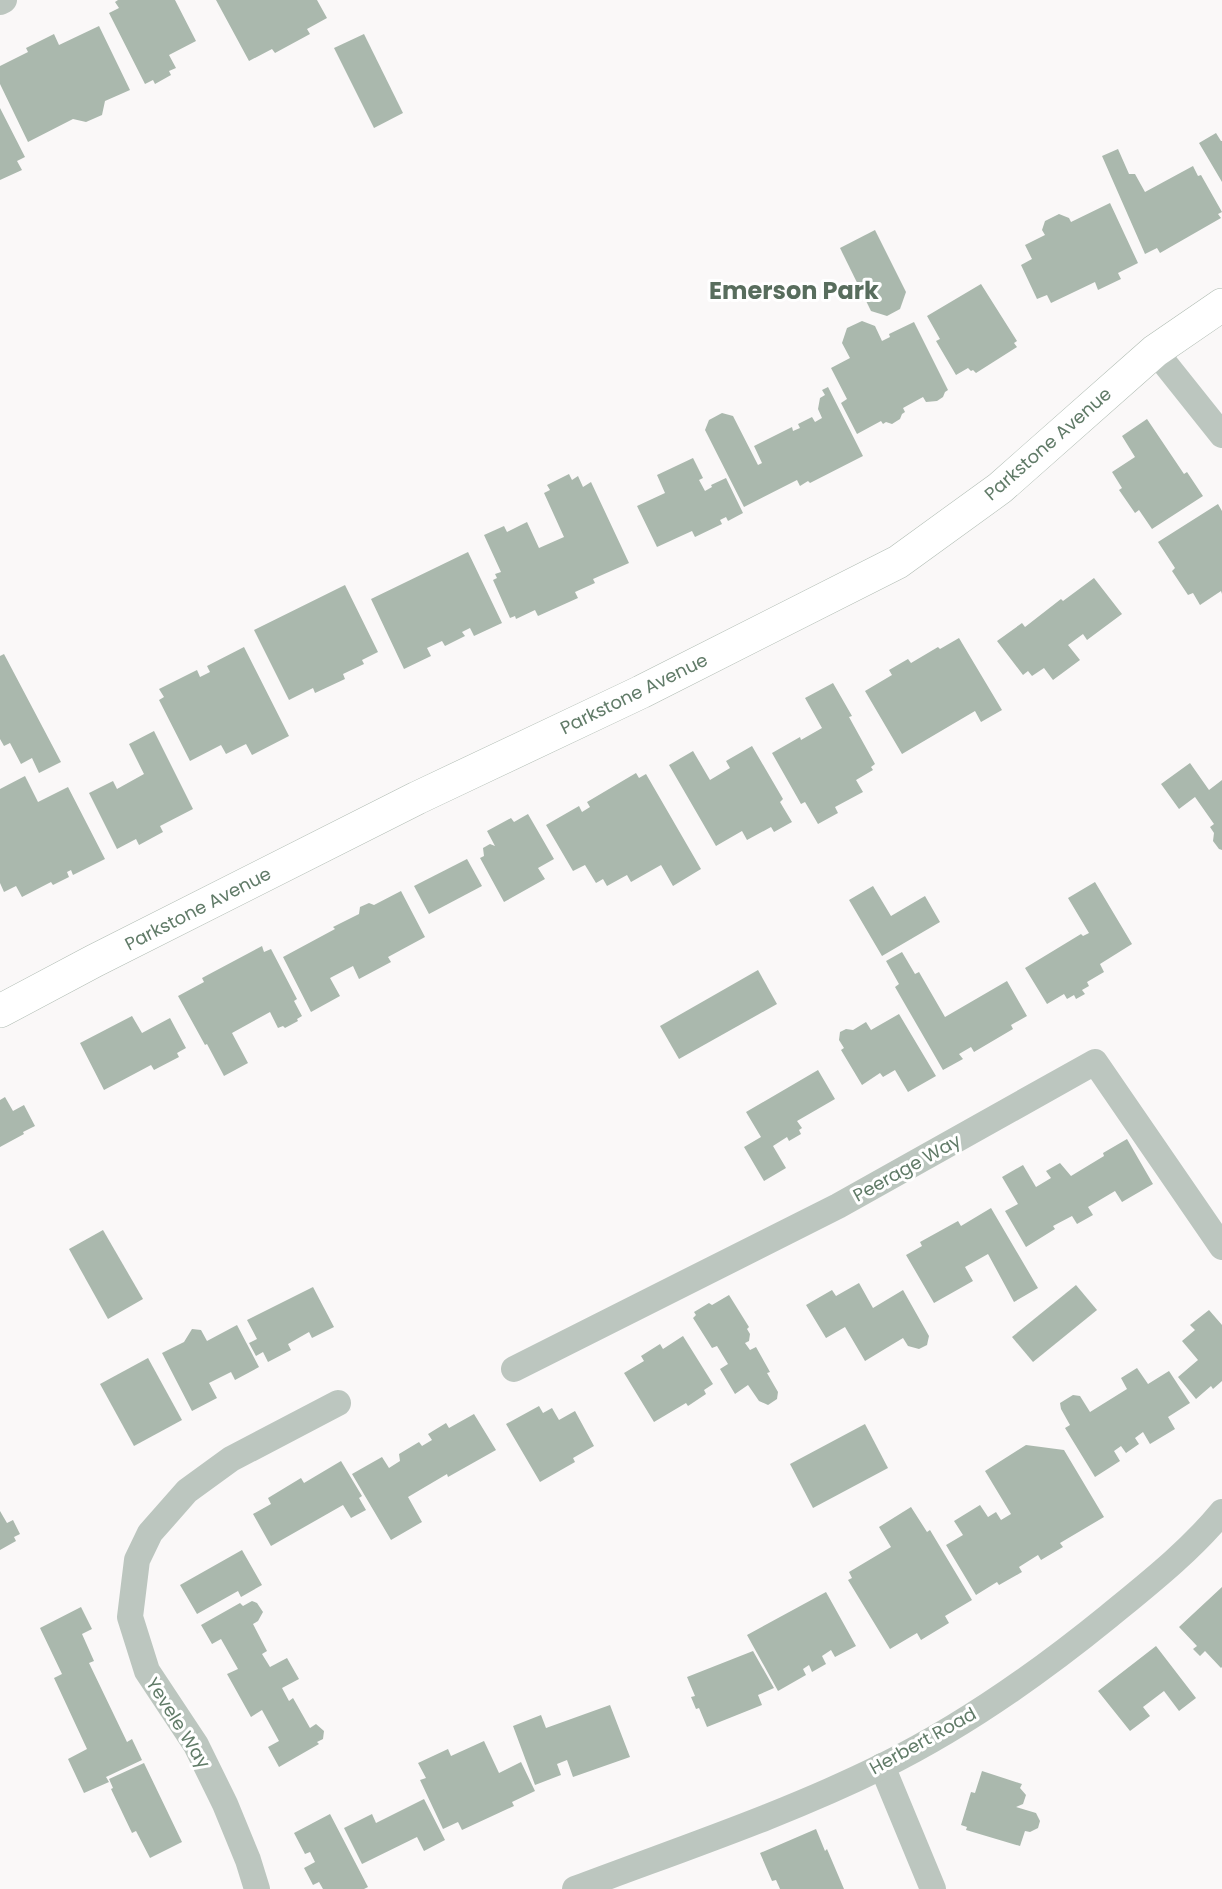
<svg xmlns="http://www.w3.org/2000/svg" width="1222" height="1889" font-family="Poppins,sans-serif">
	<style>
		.building { fill: #aab8ad }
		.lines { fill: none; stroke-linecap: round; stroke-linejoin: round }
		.secondary-casing { stroke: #afbbb2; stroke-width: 34 }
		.street { stroke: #bcc6bf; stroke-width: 26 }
		.secondary { stroke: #fff; stroke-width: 33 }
		.labels { text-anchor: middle; stroke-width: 6; stroke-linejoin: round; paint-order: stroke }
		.street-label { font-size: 18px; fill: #617b68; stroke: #fff }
		.district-label { font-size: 24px; font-weight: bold; fill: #586d5d; stroke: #fff }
	</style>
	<rect width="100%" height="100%" fill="#faf8f8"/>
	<g class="building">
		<polygon points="118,0 175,0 196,41 169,55 176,68 169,71 171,75 155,84 153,80 145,84 109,13 119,8 115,2"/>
		<polygon points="216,0 317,0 327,18 307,29 310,34 275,53 272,49 249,61"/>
		<polygon points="99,26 130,90 105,101 102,115 86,122 73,119 28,142 0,84 0,66 28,52 26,48 54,34 59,45"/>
		<polygon points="364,34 403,113 374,128 334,48"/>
		<polygon points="0,108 25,157 17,161 22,170 0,180"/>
		<polygon points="1216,133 1221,141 1222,141 1222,182 1199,143"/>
		<polygon points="1118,149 1129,174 1135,174 1145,192 1193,166 1198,176 1201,175 1222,212 1218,214 1221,218 1160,253 1157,248 1145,254 1102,156"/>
		<polygon points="1110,203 1138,263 1118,273 1121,279 1098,290 1095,282 1051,303 1047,295 1037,299 1021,265 1032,259 1025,245 1045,235 1042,230 1045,221 1059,214 1069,218 1071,222"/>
		<polygon points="875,230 906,292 900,309 887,316 871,311 840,248"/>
		<polygon points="981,284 1017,341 1014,343 1017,347 976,373 973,370 971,371 968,368 956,375 936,341 940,339 927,316"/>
		<polygon points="862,321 875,326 882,341 890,337 889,334 914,322 948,390 945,392 943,397 937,401 926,402 923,397 903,408 905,412 902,414 900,419 892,424 886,422 883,424 881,421 857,434 841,403 847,399 831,368 850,358 842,343 847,328"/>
		<polygon points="828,387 863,456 810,483 808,481 800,486 797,480 744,507 705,430 709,420 722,413 733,416 758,465 762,463 754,446 792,427 793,431 800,428 798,424 812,417 815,422 822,418 818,409 820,398 825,395 822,390"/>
		<polygon points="1147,419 1184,474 1187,472 1203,496 1152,529 1139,510 1135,513 1119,490 1122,488 1112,472 1135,457 1122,436"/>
		<polygon points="693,458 703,478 699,480 705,491 712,487 711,485 726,478 743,513 728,521 726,517 720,520 722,524 695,537 692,531 657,547 637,506 665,493 657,475"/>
		<polygon points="569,474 572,480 578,476 583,487 591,482 629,563 593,579 595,583 575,592 578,598 538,616 535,610 516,619 515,616 510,618 493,580 497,578 495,574 501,572 484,535 504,526 507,532 527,522 539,548 564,537 544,493 550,490 547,485"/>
		<polygon points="1218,504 1222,511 1222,594 1221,591 1200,605 1193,593 1188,595 1172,571 1175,568 1158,542"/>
		<polygon points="468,552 502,623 474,636 470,628 462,632 465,636 445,646 442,641 427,648 431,656 404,669 371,599"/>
		<polygon points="1094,578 1122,614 1087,640 1083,634 1068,645 1080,660 1053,680 1044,668 1032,676 1028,671 1023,675 997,641 1022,623 1025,627 1061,599 1063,601"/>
		<polygon points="345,585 378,652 362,660 364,664 343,674 345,679 315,693 313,688 289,700 254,630"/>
		<polygon points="959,638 1002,710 981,722 975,711 902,754 865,691 892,675 889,670 908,659 911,663 938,647 940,649"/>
		<polygon points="244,647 289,736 252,755 246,744 226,754 221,745 190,761 159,700 164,697 159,689 197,670 200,677 210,672 207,666"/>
		<polygon points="4,654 61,762 39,773 32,758 21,764 10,743 4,746 0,739 0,656"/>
		<polygon points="833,683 852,716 849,717 875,764 871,767 873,770 856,780 863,792 835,807 838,813 818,824 805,802 801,804 772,753 800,737 801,740 822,728 805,698"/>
		<polygon points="154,731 193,809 160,826 163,832 139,845 136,839 117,849 89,793 113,781 117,789 144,774 129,744"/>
		<polygon points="752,746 783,799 780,802 792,822 774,832 771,827 747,840 742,831 716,846 669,765 693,751 710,780 730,768 726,761"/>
		<polygon points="1190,763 1209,790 1222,780 1222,850 1219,849 1213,841 1214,833 1210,827 1214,824 1195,797 1179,809 1161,784"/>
		<polygon points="636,773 639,778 646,774 701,869 673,886 661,865 631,882 627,875 607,886 603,879 596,883 585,865 573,871 546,825 579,806 582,812 590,807 587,802"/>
		<polygon points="25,776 38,802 68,787 105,859 73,875 71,870 67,872 69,877 53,885 51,882 22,897 16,886 4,892 0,883 0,789"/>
		<polygon points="528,814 554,859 538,868 545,879 504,902 480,858 484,856 483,848 490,844 495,846 487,831 511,818 514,822"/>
		<polygon points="467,859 482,886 429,914 414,886"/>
		<polygon points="1095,882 1132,944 1100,964 1104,972 1087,982 1089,986 1082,990 1085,994 1076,999 1074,995 1067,999 1064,994 1047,1004 1025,968 1081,934 1083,936 1089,933 1068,898"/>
		<polygon points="873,886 891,916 925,896 940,922 882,956 849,900"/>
		<polygon points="401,891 425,937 388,957 391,962 359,979 353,966 330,978 340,996 311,1012 283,957 335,929 333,927 359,914 360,907 369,903 374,905"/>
		<polygon points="262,946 264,952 271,949 297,999 294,1001 302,1016 297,1019 298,1021 285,1028 283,1026 278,1028 270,1012 232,1033 248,1063 224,1076 207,1044 205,1045 178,996 204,982 202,978"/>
		<polygon points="902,952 915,974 919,972 945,1017 1007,981 1027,1016 1011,1025 1013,1029 974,1052 971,1047 959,1054 963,1059 943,1070 895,987 899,984 886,961"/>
		<polygon points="758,970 777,1004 679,1059 660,1026"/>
		<polygon points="899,1014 936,1076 908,1092 895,1070 883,1077 880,1073 862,1085 841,1050 844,1048 839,1040 840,1032 846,1029 853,1030 866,1022 871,1030"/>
		<polygon points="132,1016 142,1033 170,1018 186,1048 177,1053 179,1057 154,1070 151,1065 104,1090 80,1043"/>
		<polygon points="818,1070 835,1099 797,1121 802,1128 799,1130 801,1134 789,1141 787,1137 773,1146 786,1168 764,1181 744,1147 761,1137 746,1112"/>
		<polygon points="5,1097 13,1111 24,1105 35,1126 23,1132 24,1134 0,1147 0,1100"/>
		<polygon points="1127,1139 1153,1184 1122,1202 1115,1191 1088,1207 1093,1215 1077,1224 1072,1216 1053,1226 1055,1229 1026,1247 1005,1211 1018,1204 1002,1177 1023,1165 1036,1187 1051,1178 1046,1171 1060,1163 1071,1176 1104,1156 1103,1153"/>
		<polygon points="991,1208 1038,1288 1014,1302 988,1254 965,1267 973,1281 934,1303 906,1255 922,1246 920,1242 958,1221 961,1226"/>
		<polygon points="103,1230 143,1299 108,1319 69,1249"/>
		<polygon points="859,1283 873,1308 903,1290 929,1336 927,1345 919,1349 908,1346 903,1338 865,1361 845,1327 826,1338 806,1305 832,1290 836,1296"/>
		<polygon points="1076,1285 1097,1310 1033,1362 1012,1337"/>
		<polygon points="313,1287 334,1327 312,1338 309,1332 288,1344 291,1350 268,1362 263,1352 256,1356 249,1343 257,1339 247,1320"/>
		<polygon points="729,1295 749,1327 747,1329 750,1334 749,1341 745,1343 750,1350 756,1347 770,1372 767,1373 778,1392 777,1399 768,1405 759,1401 748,1385 735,1394 720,1369 728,1364 717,1346 712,1348 693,1318 696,1315 694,1312 709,1303 712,1305"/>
		<polygon points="1209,1310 1222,1325 1222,1381 1213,1389 1211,1386 1196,1399 1178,1377 1198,1360 1182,1341 1195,1330 1190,1325"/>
		<polygon points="237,1325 259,1367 235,1380 231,1372 209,1383 217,1398 192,1411 162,1353 184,1342 192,1329 201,1330 207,1341"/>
		<polygon points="683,1336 713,1384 704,1390 706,1394 688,1406 686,1403 654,1422 624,1373 644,1361 641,1356 660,1344 663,1349"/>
		<polygon points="148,1358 182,1420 134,1446 100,1384"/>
		<polygon points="1137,1368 1148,1384 1169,1371 1190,1403 1168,1417 1175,1429 1150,1444 1143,1432 1135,1438 1139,1444 1126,1453 1121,1446 1114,1451 1120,1461 1095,1477 1065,1428 1070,1425 1061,1409 1060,1403 1073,1395 1080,1396 1090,1412 1127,1389 1121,1378"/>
		<polygon points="539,1406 543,1413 552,1408 559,1420 575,1411 594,1446 573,1458 575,1462 540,1482 506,1424"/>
		<polygon points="474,1414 496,1450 448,1477 447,1474 408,1497 422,1522 391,1540 352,1474 382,1457 389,1468 400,1461 399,1454 419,1442 422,1446 432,1440 428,1434 446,1423 449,1428"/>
		<polygon points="865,1424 888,1468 813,1508 790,1464"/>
		<polygon points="1026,1445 1064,1450 1104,1517 1060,1543 1063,1547 1041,1560 1038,1555 1019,1567 1022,1572 999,1585 997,1582 976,1595 946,1545 963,1535 954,1521 980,1505 988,1517 996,1512 1001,1520 1011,1514 985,1471"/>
		<polygon points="341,1461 362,1496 359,1498 366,1510 351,1518 343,1505 271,1546 253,1514 271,1504 268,1498 301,1478 304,1483"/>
		<polygon points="911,1507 927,1532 930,1530 972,1600 945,1616 949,1623 921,1640 917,1633 890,1649 848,1580 852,1578 849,1572 891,1547 879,1527"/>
		<polygon points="0,1511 7,1523 13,1520 20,1534 14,1537 16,1541 0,1550"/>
		<polygon points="242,1550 262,1585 241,1597 238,1591 197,1614 180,1585"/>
		<polygon points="1222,1587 1222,1667 1221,1668 1205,1651 1200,1656 1193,1649 1197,1646 1179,1627"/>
		<polygon points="826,1592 856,1646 835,1657 831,1650 822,1656 826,1664 812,1672 809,1665 803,1669 806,1675 778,1691 747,1635"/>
		<polygon points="252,1601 257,1603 263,1612 258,1621 253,1624 267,1651 262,1654 270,1667 287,1658 299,1679 282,1688 289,1701 293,1698 310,1728 316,1724 324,1731 323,1739 317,1742 319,1744 279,1767 268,1747 279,1741 262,1710 251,1717 227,1674 238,1669 221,1639 212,1644 201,1625 240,1603 243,1606"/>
		<polygon points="81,1607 92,1629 82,1634 94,1661 89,1663 127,1742 132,1739 142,1760 106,1777 109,1782 84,1793 68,1759 87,1749 54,1678 62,1674 40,1628"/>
		<polygon points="1156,1646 1196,1698 1179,1711 1164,1691 1143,1707 1150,1716 1130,1731 1098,1691"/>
		<polygon points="753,1651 774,1688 758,1695 762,1705 707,1727 699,1708 696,1709 691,1697 695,1696 687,1677"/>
		<polygon points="610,1705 630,1757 573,1777 567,1760 557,1764 561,1775 535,1785 513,1726 541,1715 546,1728"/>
		<polygon points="484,1741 499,1773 521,1762 535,1791 512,1802 514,1806 462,1830 458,1822 443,1829 420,1780 426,1778 418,1763 448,1749 451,1756"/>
		<polygon points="144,1763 182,1842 150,1858 136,1831 132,1833 111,1789 113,1788 109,1779"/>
		<polygon points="982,1771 1022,1784 1020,1788 1026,1795 1023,1804 1016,1807 1036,1813 1040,1821 1038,1828 1030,1832 1025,1831 1020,1846 966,1830 967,1827 961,1825 971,1792 975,1793"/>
		<polygon points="424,1799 445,1840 424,1851 417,1837 362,1864 344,1828 372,1814 376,1823"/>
		<polygon points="330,1814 368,1887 364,1889 323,1889 319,1882 313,1885 304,1868 315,1862 310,1852 305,1854 294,1833"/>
		<polygon points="816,1829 825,1851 827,1849 844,1889 780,1889 776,1880 772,1881 760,1853"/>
	</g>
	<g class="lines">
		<g class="secondary-casing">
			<polyline id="secondary" points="0,1011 94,961 417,798 641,692 898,562 1000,488 1155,351 1222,305"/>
		</g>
		<g class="street">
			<polyline points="0,2 4,0"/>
			<polyline points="1155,351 1222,435"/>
			<polyline points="514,1369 838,1206 1095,1062 1222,1247"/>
			<polyline points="882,1766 933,1889"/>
			<polyline points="257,1889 248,1860 225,1804 196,1745 147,1671 130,1617 137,1560 150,1533 187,1491 231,1459 338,1403"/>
			<path d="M 575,1889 C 678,1850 784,1815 883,1766 C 964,1726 1039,1673 1109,1616 C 1148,1584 1190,1551 1222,1512"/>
		</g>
		<use href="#secondary" class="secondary"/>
	</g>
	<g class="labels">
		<g class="street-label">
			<text transform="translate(1048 444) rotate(-41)" y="6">Parkstone Avenue</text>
			<text transform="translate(634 694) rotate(-26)" y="6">Parkstone Avenue</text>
			<text transform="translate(198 909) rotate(-27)" y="6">Parkstone Avenue</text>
			<text transform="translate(907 1168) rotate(-29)" y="6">Peerage Way</text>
			<text transform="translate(178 1723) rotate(58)" y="6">Yevele Way</text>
			<text transform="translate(923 1741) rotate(-29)" y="6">Herbert Road</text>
		</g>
		<g class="district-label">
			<text x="794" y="299">Emerson Park</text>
		</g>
	</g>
</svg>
